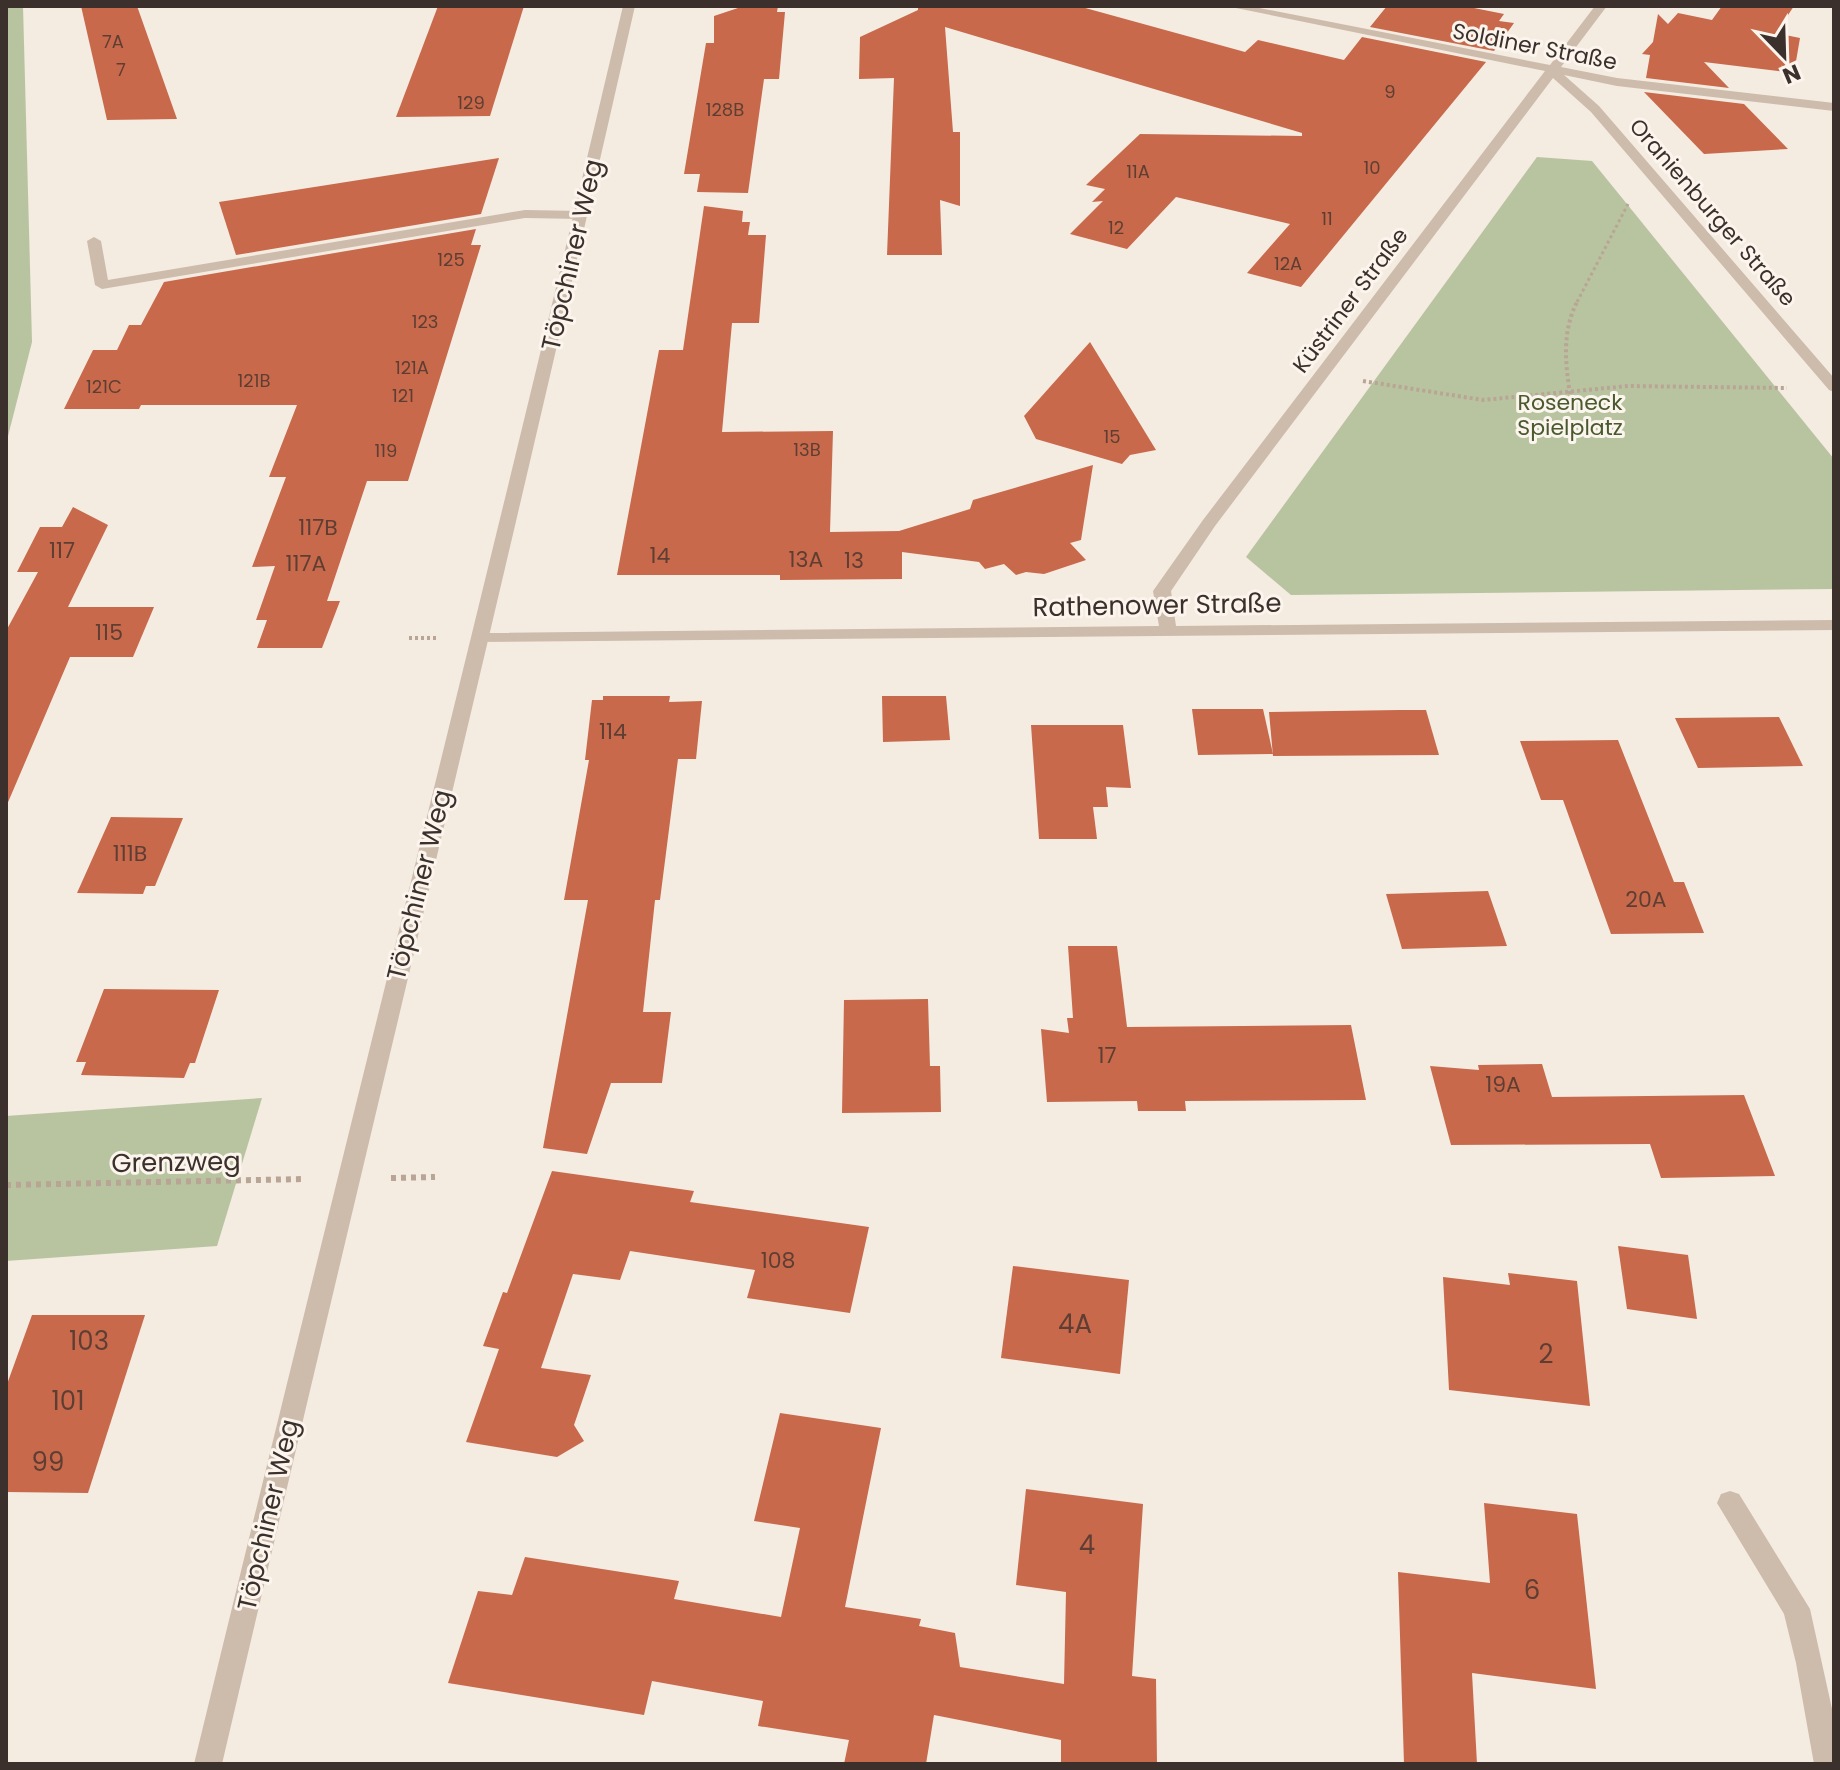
<svg xmlns="http://www.w3.org/2000/svg" width="1840" height="1770" font-family="Poppins,sans-serif">
	<style>
		.green { fill: #b8c4a0 }
		.building { fill: #c8694b }
		.lines { fill: none; stroke-linecap: round; stroke-linejoin: round }
		.path-far2 { stroke: #b9a596; stroke-width: 3; stroke-dasharray: 3 3; stroke-linecap: butt }
		.path-far1 { stroke: #b9a596; stroke-width: 4; stroke-dasharray: 3 3; stroke-linecap: butt }
		.path { stroke: #b9a596; stroke-width: 6; stroke-dasharray: 5 5; stroke-linecap: butt }
		.service { fill: #cdbbac; fill-rule: evenodd }
		.minor { fill: #cdbbac; fill-rule: evenodd }
		.tertiary { fill: #cdbbac; fill-rule: evenodd }
		.labels { text-anchor: middle; stroke-width: 6; stroke-linejoin: round; paint-order: stroke }
		.far-number-label { font-size: 18px; fill: #5e3e33 }
		.far-street-label { font-size: 22px; fill: #3b302b; stroke: #fbf5ee }
		.far-park-label { font-size: 22px; fill: #4a5a2e; stroke: #fbf5ee }
		.number-label { font-size: 22px; fill: #5e3e33 }
		.street-label { font-size: 26px; fill: #3b302b; stroke: #fbf5ee }
		.near-number-label { font-size: 26px; fill: #5e3e33 }
	</style>
	<rect width="100%" height="100%" fill="#f4ebe1"/>
	<g class="green">
		<polygon points="6,6 23,6 32,342 6,444"/>
		<polygon points="1537,157 1592,161 1834,459 1834,589 1291,595 1246,557"/>
		<polygon points="262,1098 217,1246 6,1261 6,1116"/>
	</g>
	<g class="building">
		<polygon points="81,6 137,6 177,119 107,120"/>
		<polygon points="438,6 524,6 490,116 396,117"/>
		<polygon points="744,6 778,6 777,12 785,12 779,79 764,79 748,193 697,192 700,174 684,174 706,43 714,43 714,16"/>
		<polygon points="918,6 1078,6 1245,52 1258,40 1344,60 1362,37 1486,62 1301,287 1247,273 1290,224 1176,197 1127,249 1070,234 1103,201 1092,202 1105,189 1086,185 1140,134 1302,136 1302,133 945,27 953,132 960,132 960,206 940,200 942,255 887,255 894,78 859,79 860,37 918,10"/>
		<polygon points="1387,6 1464,6 1504,14 1499,21 1514,23 1494,51 1370,27"/>
		<polygon points="1722,6 1794,6 1776,33 1800,38 1794,73 1704,62 1729,88 1646,78 1650,55 1642,54 1653,42 1658,14 1668,24 1678,13 1712,20"/>
		<polygon points="1644,92 1744,104 1788,149 1704,154"/>
		<polygon points="499,158 481,214 236,255 219,202"/>
		<polygon points="704,206 743,211 742,222 750,222 748,235 766,235 759,323 732,323 722,432 833,431 830,532 899,531 970,509 973,500 1093,465 1081,540 1070,543 1086,560 1044,574 1026,572 1016,575 1004,564 985,569 979,562 902,552 902,579 780,580 780,575 617,575 659,350 683,350"/>
		<polygon points="476,229 471,245 481,245 408,481 367,481 327,601 340,601 322,648 257,648 267,620 256,620 275,566 252,567 286,477 269,477 297,405 141,405 139,409 64,409 93,350 117,350 129,325 141,325 164,282"/>
		<polygon points="1090,342 1156,450 1130,455 1122,464 1036,439 1024,416"/>
		<polygon points="73,507 108,525 68,607 154,607 133,657 70,657 6,807 6,631 38,572 17,572 40,527 62,527"/>
		<polygon points="603,696 670,696 669,702 702,701 696,759 678,759 660,900 655,900 643,1012 671,1012 662,1083 611,1083 587,1154 543,1148 588,900 564,900 589,760 585,760 592,700 603,700"/>
		<polygon points="882,696 946,696 950,740 883,742"/>
		<polygon points="1192,709 1263,709 1273,754 1198,755"/>
		<polygon points="1399,710 1426,710 1439,755 1273,756 1269,712"/>
		<polygon points="1779,717 1803,766 1698,768 1675,718"/>
		<polygon points="1031,725 1123,725 1131,788 1106,787 1108,807 1093,807 1097,839 1039,839"/>
		<polygon points="1618,740 1674,882 1684,882 1704,933 1611,934 1563,800 1541,800 1520,741"/>
		<polygon points="111,817 183,818 155,886 146,886 143,894 77,893"/>
		<polygon points="1488,891 1507,946 1402,949 1386,894"/>
		<polygon points="1068,946 1117,946 1127,1027 1351,1025 1366,1100 1185,1101 1186,1111 1138,1111 1137,1101 1047,1102 1041,1029 1069,1033 1067,1018 1073,1018"/>
		<polygon points="104,989 219,990 195,1063 190,1063 184,1078 81,1075 86,1062 76,1062"/>
		<polygon points="928,999 930,1066 940,1066 941,1112 842,1113 844,1000"/>
		<polygon points="1542,1064 1552,1097 1744,1095 1775,1176 1661,1178 1650,1144 1451,1145 1430,1066 1479,1070 1478,1065"/>
		<polygon points="552,1171 694,1191 690,1202 869,1227 850,1313 747,1298 755,1270 630,1251 620,1280 573,1274 541,1368 591,1375 574,1425 584,1441 557,1457 466,1442 499,1349 483,1346 503,1292 507,1293"/>
		<polygon points="1618,1246 1688,1255 1697,1319 1627,1309"/>
		<polygon points="1013,1266 1129,1280 1120,1374 1001,1358"/>
		<polygon points="1508,1273 1577,1281 1590,1406 1449,1390 1443,1277 1510,1285"/>
		<polygon points="32,1315 145,1315 88,1493 6,1492 6,1387"/>
		<polygon points="780,1413 881,1428 845,1607 921,1619 919,1626 955,1633 960,1667 1064,1684 1066,1592 1016,1585 1026,1489 1143,1504 1132,1676 1156,1679 1157,1764 1061,1764 1061,1740 934,1715 926,1764 844,1764 849,1740 758,1726 763,1701 652,1681 644,1715 448,1683 478,1591 512,1595 525,1557 679,1581 674,1599 781,1617 800,1528 754,1521"/>
		<polygon points="1484,1503 1577,1514 1596,1689 1472,1673 1477,1764 1404,1764 1398,1572 1490,1583"/>
	</g>
	<g class="lines">
		<polyline class="path-far2" points="1577,302 1628,204"/>
		<g class="path-far1">
			<polyline points="1363,381 1483,400 1628,386 1787,388"/>
			<path d="M 1570,394 C 1565,361 1562,330 1578,300"/>
			<polyline points="409,638 439,638"/>
		</g>
		<g class="path">
			<polyline points="391,1178 435,1177"/>
			<polyline points="6,1185 305,1179"/>
		</g>
		<polygon class="service" points="525,210 581,211 588,215 581,219 525,218 102,289 95,285 87,241 94,237 101,241 108,280"/>
		<g class="minor">
			<polygon points="1226,6 1249,6 1550,65 1595,6 1607,6 1561,67 1617,78 1834,103 1834,111 1617,86 1564,75 1599,106 1834,378 1834,392 1829,390 1591,112 1553,78 1215,526 1171,591 1176,626 1834,620 1834,630 474,642 471,638 474,634 480,633 1159,626 1153,591 1203,520 1545,71"/>
			<polygon points="1730,1491 1739,1494 1810,1609 1834,1718 1834,1764 1814,1764 1796,1663 1784,1614 1717,1503 1721,1494"/>
		</g>
		<path class="tertiary" d="M 623,6 L 635,6 C 502,593 359,1178 222,1764 L 194,1764 C 336,1178 485,593 623,6 Z"/>
	</g>
	<g class="labels">
		<g class="far-number-label">
			<text x="113" y="48">7A</text>
			<text x="121" y="76">7</text>
			<text x="1390" y="98">9</text>
			<text x="471" y="109">129</text>
			<text x="725" y="116">128B</text>
			<text x="1372" y="174">10</text>
			<text x="1138" y="178">11A</text>
			<text x="1327" y="225">11</text>
			<text x="1116" y="234">12</text>
			<text x="451" y="266">125</text>
			<text x="1288" y="270">12A</text>
			<text x="425" y="328">123</text>
			<text x="412" y="374">121A</text>
			<text x="254" y="387">121B</text>
			<text x="104" y="393">121C</text>
			<text x="403" y="402">121</text>
			<text x="1112" y="443">15</text>
			<text x="807" y="456">13B</text>
			<text x="386" y="457">119</text>
		</g>
		<g class="far-street-label">
			<text transform="translate(1535 46) rotate(11)" y="8">Soldiner Straße</text>
			<text transform="translate(1713 212) rotate(49)" y="8">Oranienburger Straße</text>
			<text transform="translate(1350 300) rotate(-53)" y="8">Küstriner Straße</text>
		</g>
		<g class="far-park-label">
			<text x="1570" y="410">Roseneck<tspan x="1570" dy="25">Spielplatz</tspan></text>
		</g>
		<g class="number-label">
			<text x="318" y="535">117B</text>
			<text x="62" y="558">117</text>
			<text x="660" y="563">14</text>
			<text x="806" y="567">13A</text>
			<text x="854" y="568">13</text>
			<text x="306" y="571">117A</text>
			<text x="109" y="640">115</text>
			<text x="613" y="739">114</text>
			<text x="130" y="861">111B</text>
			<text x="1646" y="907">20A</text>
			<text x="1107" y="1063">17</text>
			<text x="1503" y="1092">19A</text>
			<text x="778" y="1268">108</text>
		</g>
		<g class="street-label">
			<text transform="translate(572 255) rotate(-77)" y="9">Töpchiner Weg</text>
			<text transform="translate(1157 605) rotate(-1)" y="9">Rathenower Straße</text>
			<text transform="translate(419 885) rotate(-76)" y="9">Töpchiner Weg</text>
			<text transform="translate(176 1162) rotate(-1)" y="9">Grenzweg</text>
			<text transform="translate(268 1515) rotate(-77)" y="9">Töpchiner Weg</text>
		</g>
		<g class="near-number-label">
			<text x="1075" y="1333">4A</text>
			<text x="89" y="1350">103</text>
			<text x="1546" y="1363">2</text>
			<text x="68" y="1410">101</text>
			<text x="48" y="1471">99</text>
			<text x="1087" y="1554">4</text>
			<text x="1532" y="1599">6</text>
		</g>
	</g>
	<rect width="1840" height="1770" fill="none" stroke="#3b302b" stroke-width="16"/>
	<g transform="translate(1784 56) rotate(157)" stroke="#fbf5ee" stroke-width="6" paint-order="stroke">
	<path d="M0-6L14 30L0 20L-14 30Z" fill="#3b302b"/>
	<text y="-12" font-size="22" font-weight="bold" text-anchor="middle" fill="#3b302b">N</text>
	</g>
</svg>
